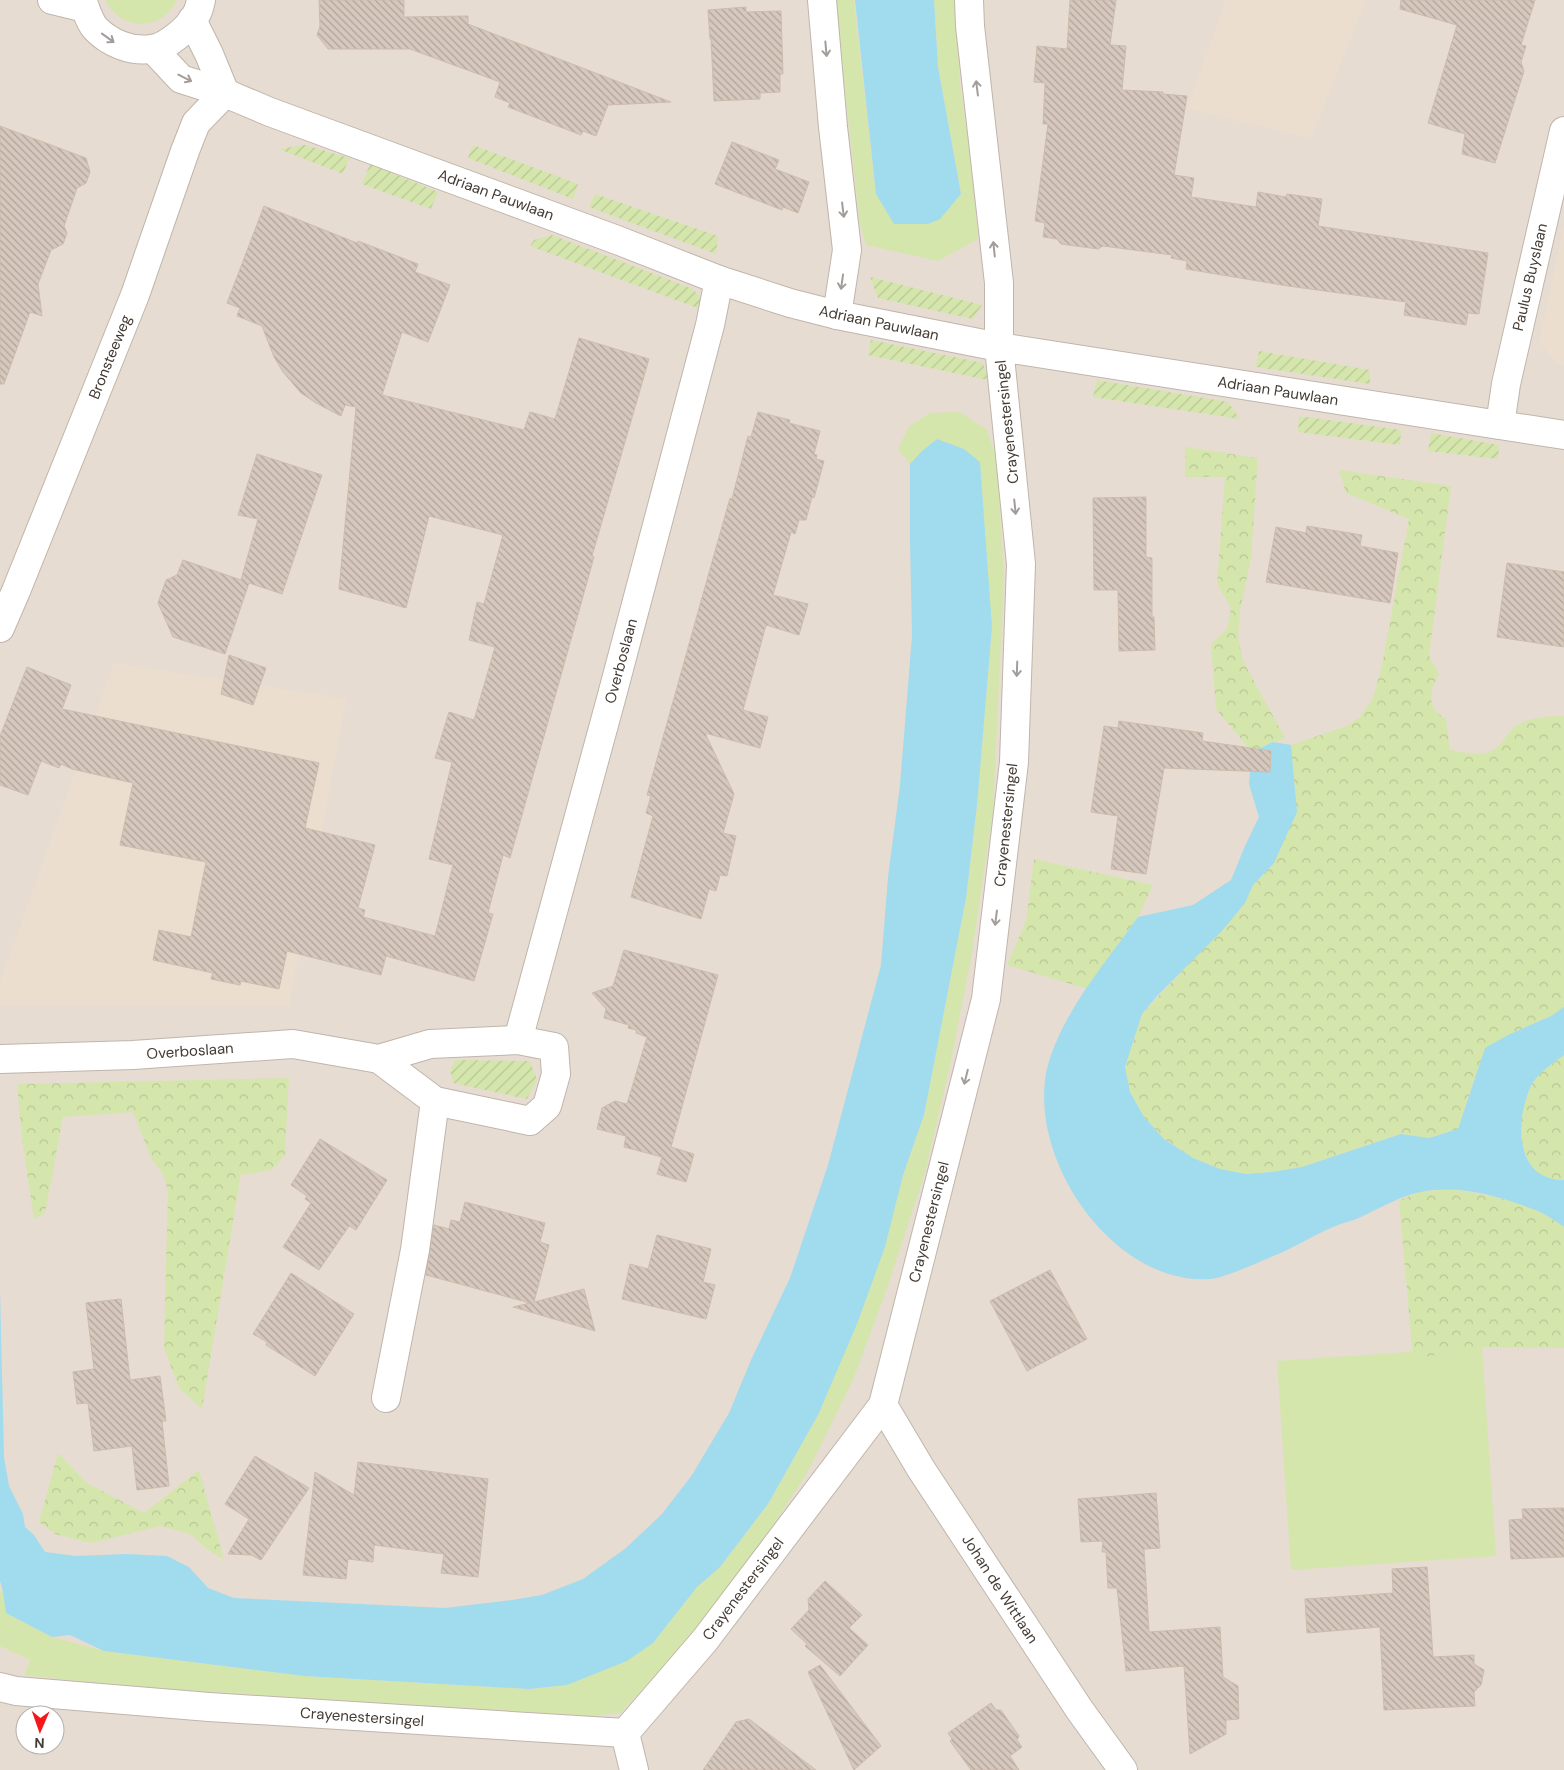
<svg xmlns="http://www.w3.org/2000/svg" width="1564" height="1770" font-family="'DM Sans',sans-serif">
	<style>
		.residential { fill: #e6dcd2; fill-rule: evenodd }
		.education { fill: #ebdece }
		.grass { fill: #d5e6ad }
		.forest { fill: url(#forest-crowns) }
		.garden { fill: url(#garden-furrows) }
		.water { fill: #a1dbee }
		.building { fill: url(#building-back-hatch); stroke: #cdbcad }
		.lines { fill: none; stroke-linecap: round; stroke-linejoin: round }
		.minor-casing { stroke: #c0b5aa; stroke-width: 30 }
		.minor { stroke: #fff; stroke-width: 28 }
		.oneway { stroke: #a29d9a }
		.labels { text-anchor: middle; stroke-width: 5; stroke-linejoin: round; paint-order: stroke }
		.street-label { font-size: 15px; fill: #443b34; stroke: #fff }
	</style>
	<defs>
		<pattern id="forest-crowns" width="20" height="18" patternUnits="userSpaceOnUse" patternTransform="scale(1.25)"><rect width="20" height="18" fill="#d5e6ad"/><path d="M2 6a3 3 0 1 1 6 0M12 15a3 3 0 1 1 6 0" fill="none" stroke="#b8c695"/></pattern>
		<pattern id="garden-furrows" width="10" height="10" patternUnits="userSpaceOnUse" patternTransform="scale(1.25)"><rect width="10" height="10" fill="#d5e6ad"/><path d="M-1 1l2-2M0 10L10 0M9 11l2-2" fill="none" stroke="#b8c695"/></pattern>
		<pattern id="building-back-hatch" width="6" height="6" patternUnits="userSpaceOnUse" patternTransform="scale(1.25)"><rect width="6" height="6" fill="#d6c8bd"/><path d="M-1 5l2 2M0 0l6 6M5-1l2 2" fill="none" stroke="#afa49a"/></pattern>
	</defs>
	<rect width="100%" height="100%" fill="#f2ebe4"/>
	<path class="residential" d="M 0,0 L 1564,0 L 1564,1770 L 0,1770 ZM 25,1715 L 55,1715 L 55,1745 L 25,1745 Z"/>
	<g class="education">
		<polygon points="1226,0 1366,0 1311,138 1187,109"/>
		<polygon points="1564,226 1564,366 1558,365 1539,342"/>
		<polygon points="114,663 346,699 289,1005 0,1006 0,983"/>
	</g>
	<g class="grass">
		<path d="M 105,0 L 177,0 C 173,8 167,15 158,20 C 138,30 114,19 105,0 Z"/>
		<polygon points="837,0 854,0 876,194 895,224 927,223 961,194 938,67 934,0 955,0 960,85 972,167 978,239 938,261 866,245 860,224 839,37"/>
		<polygon points="960,412 987,430 997,460 1004,578 993,812 971,959 949,1070 925,1173 885,1294 853,1380 806,1475 745,1568 704,1625 620,1713 592,1716 132,1687 25,1675 30,1660 0,1646 0,1592 3,1592 6,1613 52,1637 104,1651 305,1676 529,1689 567,1685 595,1672 653,1643 697,1587 720,1567 768,1504 818,1415 924,1115 966,898 977,805 992,627 922,451 910,464 898,449 909,426 930,413"/>
		<polygon points="1482,1347 1496,1556 1291,1570 1277,1361"/>
	</g>
	<g class="forest">
		<polygon points="1185,447 1258,458 1251,558 1240,611 1238,637 1243,661 1285,738 1252,752 1216,709 1211,644 1227,629 1231,608 1217,584 1225,477 1185,477"/>
		<path d="M 1339,470 L 1451,486 L 1429,656 L 1439,673 C 1429,693 1426,707 1446,719 L 1450,750 C 1463,752 1482,757 1493,750 C 1502,745 1507,733 1514,727 C 1525,718 1550,716 1564,716 L 1564,1007 L 1551,1016 L 1510,1034 L 1475,1077 L 1458,1129 L 1429,1138 L 1401,1134 L 1302,1167 L 1272,1172 L 1246,1174 L 1220,1169 L 1193,1158 L 1164,1139 L 1144,1117 L 1130,1092 L 1125,1067 L 1142,1014 L 1245,903 L 1253,885 L 1274,863 L 1291,745 L 1347,726 L 1359,718 L 1373,698 L 1382,665 L 1409,519 L 1346,493 Z"/>
		<polygon points="1034,859 1153,885 1138,917 1088,989 1007,965 1026,921"/>
		<path d="M 1564,1055 L 1564,1180 C 1514,1181 1515,1120 1531,1086 C 1536,1075 1554,1062 1564,1055 Z"/>
		<polygon points="289,1078 285,1155 273,1169 250,1174 241,1174 202,1409 179,1388 164,1348 168,1191 163,1174 152,1160 133,1112 63,1117 45,1213 34,1219 22,1139 17,1084"/>
		<path d="M 1451,1189 C 1481,1194 1513,1199 1541,1212 C 1549,1216 1556,1222 1564,1227 L 1564,1348 L 1482,1347 L 1413,1359 L 1399,1200 L 1420,1192 Z"/>
		<polygon points="58,1453 87,1483 144,1513 199,1470 224,1560 207,1549 190,1534 160,1526 91,1543 55,1534 39,1522"/>
	</g>
	<g class="garden">
		<polygon points="305,145 349,158 343,174 279,149"/>
		<polygon points="473,145 578,184 573,199 468,158"/>
		<polygon points="370,164 438,192 431,209 362,184"/>
		<polygon points="595,194 718,236 716,254 589,207"/>
		<polygon points="552,235 693,289 704,303 703,310 530,246 534,240"/>
		<polygon points="870,277 982,305 973,319 878,298"/>
		<polygon points="871,340 983,363 988,380 868,355"/>
		<polygon points="1259,351 1370,370 1370,384 1256,367"/>
		<polygon points="1097,380 1228,402 1240,419 1093,397"/>
		<polygon points="1299,416 1401,430 1400,445 1298,432"/>
		<polygon points="1431,433 1499,445 1498,459 1428,451"/>
		<polygon points="456,1060 530,1061 537,1080 527,1099 453,1083 450,1069"/>
	</g>
	<g class="water">
		<polygon points="855,0 934,0 938,67 961,194 940,219 928,224 894,224 876,194"/>
		<polygon points="937,439 964,449 980,462 992,627 977,805 966,898 924,1115 903,1175 885,1247 857,1324 818,1415 768,1504 720,1567 697,1587 653,1643 627,1661 567,1685 529,1689 305,1676 104,1651 70,1635 52,1637 6,1613 3,1592 0,1581 0,1290 4,1457 9,1486 23,1514 25,1527 34,1535 45,1552 76,1556 127,1554 167,1556 189,1567 208,1588 234,1598 445,1608 512,1600 542,1595 583,1579 626,1548 662,1514 692,1475 729,1413 751,1360 790,1278 828,1165 881,965 888,877 900,785 912,636 910,539 910,464 922,451"/>
		<path d="M 1273,742 L 1291,745 L 1297,812 L 1274,863 L 1253,885 L 1245,903 L 1222,931 L 1157,996 L 1142,1014 L 1125,1067 L 1130,1092 L 1144,1117 L 1164,1139 L 1193,1158 L 1220,1169 L 1246,1174 L 1272,1172 L 1302,1167 L 1401,1134 L 1429,1138 L 1458,1129 L 1485,1048 L 1510,1034 L 1551,1016 L 1564,1007 L 1564,1055 C 1554,1062 1536,1075 1531,1086 C 1515,1120 1514,1180 1564,1180 L 1564,1227 C 1557,1222 1550,1217 1542,1213 C 1536,1210 1529,1208 1522,1205 C 1490,1194 1455,1185 1421,1192 C 1400,1196 1380,1208 1361,1217 C 1352,1221 1342,1223 1333,1227 C 1312,1236 1292,1249 1271,1257 C 1257,1263 1224,1278 1210,1279 C 1109,1286 1018,1147 1051,1055 C 1069,1004 1107,961 1138,917 L 1193,905 L 1231,880 L 1245,846 L 1259,817 L 1249,784 L 1252,752 Z"/>
	</g>
	<g class="building">
		<polygon points="319,0 404,0 404,17 468,16 468,24 671,102 608,105 596,136 583,131 581,135 508,107 510,103 495,97 500,82 410,49 328,49 317,35 320,26"/>
		<polygon points="1070,0 1116,0 1110,45 1126,46 1122,90 1163,92 1163,94 1187,96 1174,175 1194,178 1191,197 1256,207 1258,192 1286,197 1287,194 1322,199 1318,226 1488,253 1479,314 1468,313 1466,325 1404,315 1406,302 1288,286 1186,269 1187,261 1171,258 1172,255 1103,246 1098,249 1061,244 1057,239 1043,237 1045,223 1035,221 1048,124 1043,124 1045,83 1034,82 1037,46 1067,49"/>
		<polygon points="1401,0 1535,0 1521,45 1526,46 1521,62 1524,71 1495,163 1462,154 1465,134 1428,123 1457,25 1400,9"/>
		<polygon points="746,7 746,12 781,11 783,74 780,74 780,92 760,93 760,99 714,101 711,39 710,39 708,10"/>
		<polygon points="0,126 86,158 90,172 86,183 77,188 64,226 67,233 63,244 51,250 38,284 42,316 30,312 4,384 0,384"/>
		<polygon points="732,142 779,160 775,169 809,182 798,213 783,207 782,210 715,184"/>
		<polygon points="264,206 357,243 358,241 418,264 415,272 450,285 428,342 402,332 382,395 524,430 530,412 555,419 579,338 649,359 592,556 594,557 510,858 503,855 488,913 493,914 474,981 386,956 381,975 287,951 279,989 241,981 240,985 211,979 213,973 153,960 159,930 191,937 206,862 120,845 133,783 72,769 61,764 59,768 41,761 28,795 0,785 0,736 27,667 71,685 62,709 319,763 305,828 375,845 358,908 365,910 363,917 435,936 453,865 429,859 452,762 435,758 449,712 474,720 495,647 469,640 477,602 484,604 503,535 429,516 406,608 339,589 356,407 345,405 341,416 316,403 301,393 283,372 274,357 262,326 237,316 240,308 227,303"/>
		<polygon points="758,412 790,420 789,423 820,431 814,454 817,455 816,459 824,461 814,498 812,497 806,520 799,520 795,534 791,532 773,595 808,604 799,635 766,625 743,710 768,717 760,748 705,733 734,794 723,833 736,836 727,876 720,875 716,891 709,889 701,919 631,897 653,816 646,813 651,796 647,795 703,594 730,498 732,499 748,436 751,437"/>
		<polygon points="257,454 322,475 282,594 249,583 225,654 173,637 158,603 166,580 177,575 183,560 241,580 258,519 238,515"/>
		<polygon points="1146,497 1146,557 1152,558 1152,617 1154,617 1155,650 1119,651 1118,590 1094,590 1093,498"/>
		<polygon points="1307,526 1362,535 1360,546 1398,553 1390,603 1266,582 1276,527 1306,533"/>
		<polygon points="1507,563 1564,572 1564,647 1497,637"/>
		<polygon points="229,655 266,668 253,705 221,694"/>
		<polygon points="1119,721 1203,733 1202,741 1271,751 1270,772 1164,768 1146,874 1111,869 1118,816 1091,812 1104,726 1118,728"/>
		<polygon points="624,950 718,975 671,1147 694,1154 686,1182 657,1174 662,1157 624,1147 626,1136 597,1129 602,1108 615,1101 627,1104 647,1037 636,1033 636,1030 628,1028 629,1025 604,1018 606,1009 592,993 613,986"/>
		<polygon points="320,1139 387,1180 356,1230 349,1226 319,1270 283,1247 311,1203 305,1199 307,1196 291,1185"/>
		<polygon points="465,1202 545,1223 540,1242 549,1245 534,1302 584,1289 595,1331 513,1307 530,1303 426,1275 434,1225 449,1229 451,1220 460,1222"/>
		<polygon points="657,1235 711,1249 703,1282 715,1285 706,1319 622,1299 630,1264 648,1269"/>
		<polygon points="1050,1270 1087,1339 1027,1371 990,1301"/>
		<polygon points="291,1273 354,1314 315,1376 266,1345 267,1342 253,1334"/>
		<polygon points="121,1299 130,1380 160,1376 166,1421 162,1421 169,1486 137,1490 132,1446 94,1451 88,1403 77,1404 73,1372 94,1369 86,1303"/>
		<polygon points="255,1456 309,1488 261,1560 251,1555 228,1554 249,1519 225,1504"/>
		<polygon points="358,1462 488,1479 478,1577 441,1573 444,1554 374,1545 373,1562 348,1559 346,1579 303,1575 315,1472 354,1495"/>
		<polygon points="1156,1493 1160,1548 1144,1549 1149,1632 1220,1627 1223,1677 1238,1686 1239,1719 1226,1720 1226,1734 1190,1754 1184,1666 1126,1671 1117,1588 1108,1588 1106,1552 1102,1552 1103,1541 1081,1542 1078,1499"/>
		<polygon points="1564,1508 1564,1557 1511,1559 1509,1520 1523,1519 1522,1509"/>
		<polygon points="1427,1567 1433,1657 1474,1655 1474,1664 1484,1670 1481,1685 1474,1692 1475,1706 1384,1710 1380,1627 1307,1633 1305,1599 1393,1593 1392,1569"/>
		<polygon points="825,1581 862,1615 849,1628 868,1645 840,1676 805,1646 807,1644 791,1629 809,1610 808,1599"/>
		<polygon points="820,1665 881,1746 854,1770 808,1672"/>
		<polygon points="991,1703 996,1710 1001,1710 1019,1736 1017,1740 1022,1747 1010,1756 1019,1770 971,1770 950,1741 952,1739 948,1733"/>
		<polygon points="749,1719 816,1770 703,1770 736,1722"/>
	</g>
	<g class="lines">
		<g class="minor-casing">
			<g id="minor">
				<polyline points="52,0 85,8"/>
				<path d="M 82,0 C 86,9 89,21 95,28 C 109,43 131,52 151,49 C 166,48 189,28 196,15 C 199,10 200,5 201,0"/>
				<polyline points="822,0 833,127 847,250 837,315"/>
				<polyline points="192,20 209,54 225,93"/>
				<polyline points="153,49 181,79 225,93 270,112 617,240 719,280 790,303 837,315 999,347 1564,435"/>
				<polyline points="1500,425 1506,384 1564,131"/>
				<polyline points="0,628 16,591 135,295 185,151 196,123 225,93"/>
				<polyline points="518,1040 611,699 710,325 719,280"/>
				<polyline points="0,1059 133,1055 293,1044 379,1059 435,1101 530,1121 547,1106 556,1074 554,1047 518,1040 430,1044 379,1059"/>
				<polyline points="386,1398 415,1250 435,1101"/>
				<polyline points="883,1405 921,1469 1079,1709 1123,1770"/>
				<polyline points="0,1687 16,1691 209,1707 625,1733"/>
				<polyline points="625,1733 705,1640 883,1405 986,999 1014,762 1021,564 999,347 999,283 970,26 969,0"/>
				<polyline points="625,1733 634,1770"/>
			</g>
		</g>
		<use href="#minor" class="minor"/>
	</g>
	<defs><path id="oneway-shaft" d="M-6 0H5M1.5-3L5.5 0L1.5 3" fill="none" stroke-width="1.6" stroke-linecap="round" stroke-linejoin="round" transform="scale(1.25)"/></defs>
	<g class="oneway">
		<use href="#oneway-shaft" transform="translate(108 38) rotate(36)"/>
		<use href="#oneway-shaft" transform="translate(826 49) rotate(85)"/>
		<use href="#oneway-shaft" transform="translate(185 78) rotate(27)"/>
		<use href="#oneway-shaft" transform="translate(977 88) rotate(-97)"/>
		<use href="#oneway-shaft" transform="translate(843 210) rotate(83)"/>
		<use href="#oneway-shaft" transform="translate(994 249) rotate(-96)"/>
		<use href="#oneway-shaft" transform="translate(842 282) rotate(98)"/>
		<use href="#oneway-shaft" transform="translate(1015 507) rotate(84)"/>
		<use href="#oneway-shaft" transform="translate(1017 669) rotate(92)"/>
		<use href="#oneway-shaft" transform="translate(996 918) rotate(97)"/>
		<use href="#oneway-shaft" transform="translate(966 1077) rotate(104)"/>
	</g>
	<g class="labels">
		<g class="street-label">
			<text transform="translate(496 195) rotate(20)" y="5">Adriaan Pauwlaan</text>
			<text transform="translate(1530 277) rotate(-77)" y="5">Paulus Buyslaan</text>
			<text transform="translate(879 323) rotate(12)" y="5">Adriaan Pauwlaan</text>
			<text transform="translate(110 357) rotate(-68)" y="5">Bronsteeweg</text>
			<text transform="translate(1278 391) rotate(9)" y="5">Adriaan Pauwlaan</text>
			<text transform="translate(1007 422) rotate(-96)" y="5">Crayenestersingel</text>
			<text transform="translate(621 661) rotate(-75)" y="5">Overboslaan</text>
			<text transform="translate(1006 825) rotate(-84)" y="5">Crayenestersingel</text>
			<text transform="translate(190 1051) rotate(-4)" y="5">Overboslaan</text>
			<text transform="translate(929 1222) rotate(-76)" y="5">Crayenestersingel</text>
			<text transform="translate(743 1589) rotate(-53)" y="5">Crayenestersingel</text>
			<text transform="translate(1000 1589) rotate(57)" y="5">Johan de Wittlaan</text>
			<text transform="translate(362 1717) rotate(4)" y="5">Crayenestersingel</text>
		</g>
	</g>
	<g transform="translate(40 1730) rotate(182)"><circle r="24" fill="#ffffff" stroke="#b4b1ae"/>
	<path d="M0-4L9 19L0 12L-9 19Z" fill="#f5181a"/>
	<text y="-8" font-size="14" font-weight="bold" text-anchor="middle" fill="#443b34">N</text>
	</g>
</svg>
